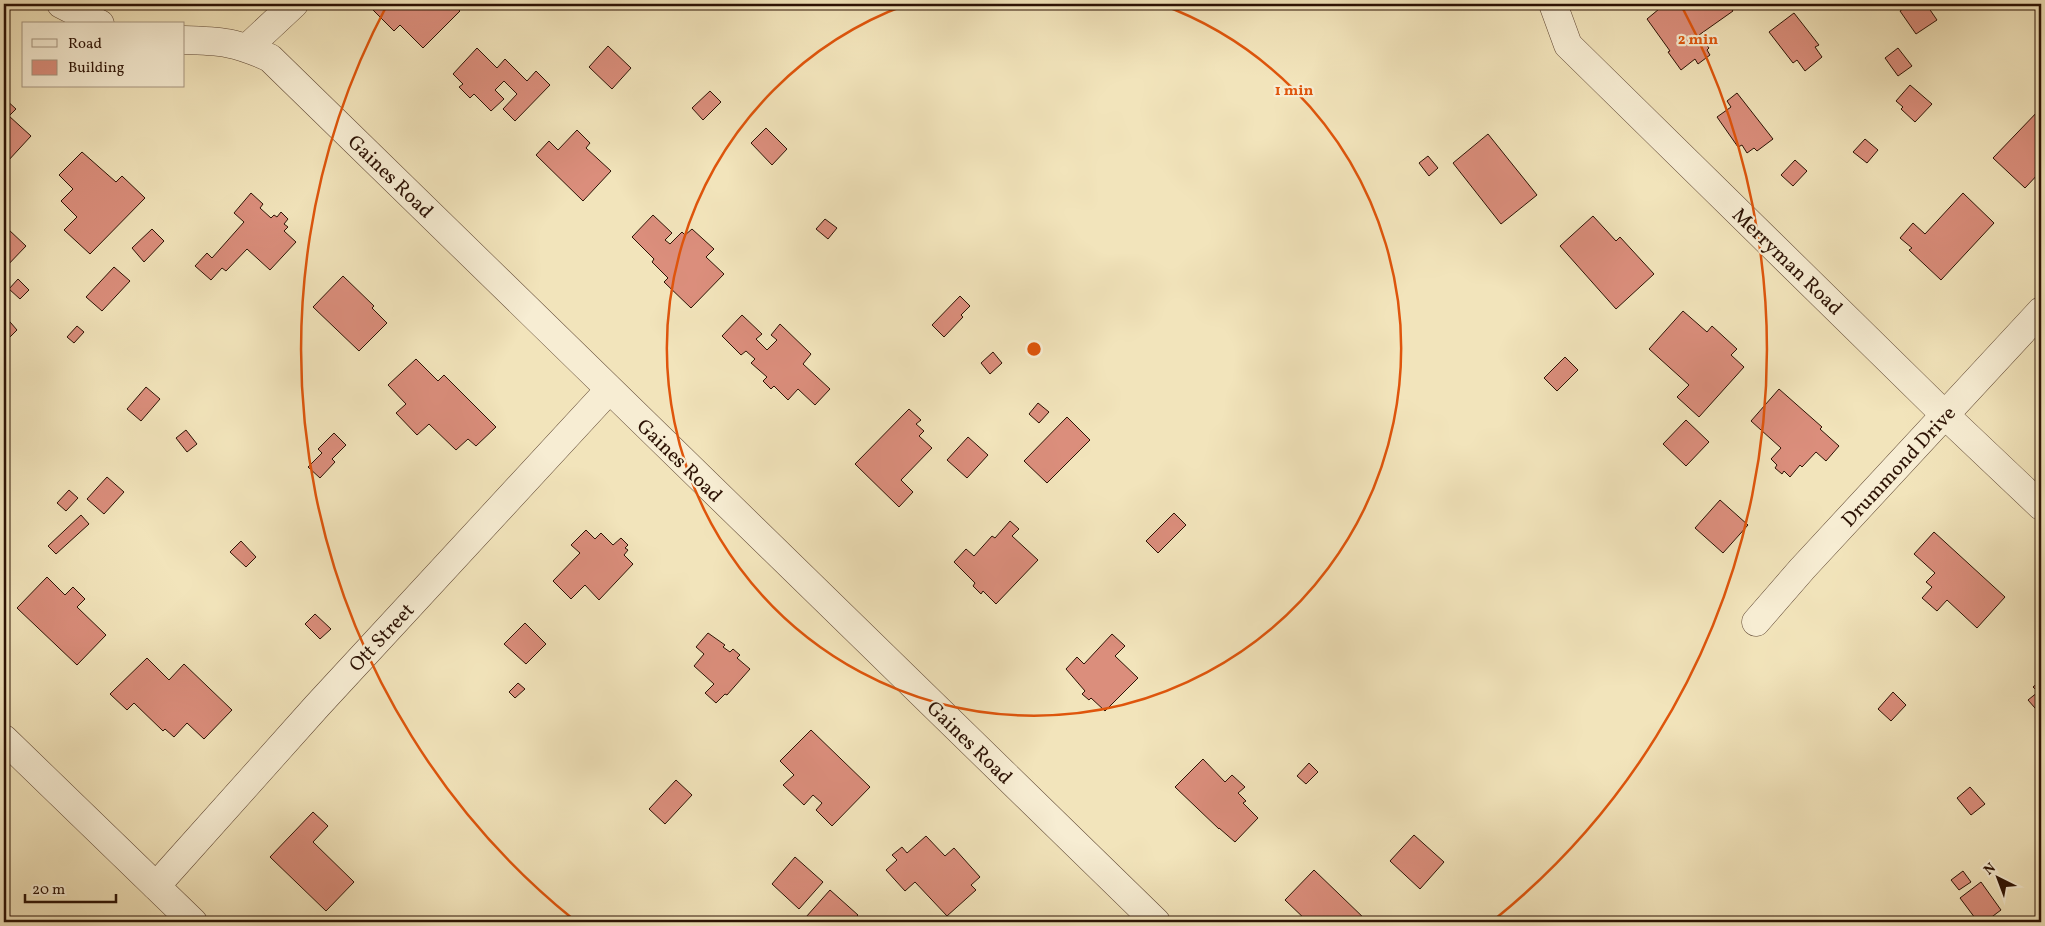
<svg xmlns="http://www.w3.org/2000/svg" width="2045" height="926" font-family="Vollkorn,serif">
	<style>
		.building { fill: #db8e7c; stroke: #2c1204 }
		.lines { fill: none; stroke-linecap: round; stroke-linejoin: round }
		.minor-casing { stroke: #5e4632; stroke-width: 29 }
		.minor { stroke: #f7edd3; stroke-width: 28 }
		.ring { fill: none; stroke: #df550c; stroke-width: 2.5 }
		.labels { text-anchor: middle; stroke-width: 4.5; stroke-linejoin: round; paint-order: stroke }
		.street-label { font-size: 20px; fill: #2c1204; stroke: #f7edd3 }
		.centre { fill: #df550c; stroke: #f7edd3; stroke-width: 2.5 }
		.ring-label { font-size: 15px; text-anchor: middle; font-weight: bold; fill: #df550c; stroke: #f7edd3; stroke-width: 4.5; stroke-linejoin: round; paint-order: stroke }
	</style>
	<rect width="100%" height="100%" fill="#f2e4bb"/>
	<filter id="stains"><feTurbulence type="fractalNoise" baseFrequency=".004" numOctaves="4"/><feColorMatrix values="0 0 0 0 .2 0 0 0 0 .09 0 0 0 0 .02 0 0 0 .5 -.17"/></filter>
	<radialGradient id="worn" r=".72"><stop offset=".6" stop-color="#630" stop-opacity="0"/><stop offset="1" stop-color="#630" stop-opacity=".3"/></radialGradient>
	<g class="building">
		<polygon points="379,4 452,4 460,11 423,48 400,25 394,31 373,10"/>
		<polygon points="1665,4 1728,4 1733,11 1699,35 1709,48 1707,50 1710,55 1698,64 1695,59 1681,70 1668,52 1670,51 1647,19"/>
		<polygon points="1910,4 1926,4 1937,20 1916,34 1900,11"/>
		<polygon points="1794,13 1819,45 1815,47 1822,57 1805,71 1797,60 1793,63 1769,32"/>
		<polygon points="608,46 631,68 612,89 589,67"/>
		<polygon points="477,48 497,68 505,59 527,81 536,71 550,85 515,121 503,109 517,94 504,81 495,90 504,99 491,111 474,94 470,98 459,87 463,84 453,74"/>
		<polygon points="1898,48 1912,66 1898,76 1885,58"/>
		<polygon points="1910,85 1932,104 1915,122 1901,109 1903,107 1896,101"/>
		<polygon points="710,91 721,102 703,120 692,108"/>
		<polygon points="1737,93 1773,139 1757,151 1754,148 1747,153 1742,145 1738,147 1717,117 1731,107 1727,101"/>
		<polygon points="4,98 16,109 9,116 31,136 7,162 4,158"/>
		<polygon points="2041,108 2041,171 2025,188 1993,158"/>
		<polygon points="766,128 787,149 772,165 751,143"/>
		<polygon points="577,130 590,143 586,148 611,171 583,201 536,155 549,141 558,150"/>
		<polygon points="1488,134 1537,195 1501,224 1453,163"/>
		<polygon points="1865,139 1878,150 1867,163 1853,152"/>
		<polygon points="82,152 116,182 122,176 145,198 90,254 64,230 77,217 61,201 73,189 59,175"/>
		<polygon points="1428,156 1438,168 1429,176 1419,163"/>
		<polygon points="1795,160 1807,171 1793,186 1781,175"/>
		<polygon points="251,193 263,204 260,208 271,218 274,215 277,217 281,212 288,219 284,224 288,227 284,231 296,242 270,270 247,249 226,271 222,268 211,280 195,266 207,253 212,258 244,222 234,213"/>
		<polygon points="1963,193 1994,223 1941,280 1909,250 1912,248 1900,238 1913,223 1925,234"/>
		<polygon points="653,215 672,233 665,240 670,244 682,232 685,235 692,229 714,249 706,257 724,274 691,308 664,282 668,278 652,262 654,259 632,237"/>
		<polygon points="1593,216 1616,241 1620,237 1654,274 1616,309 1560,246"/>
		<polygon points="825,219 837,228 828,239 816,229"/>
		<polygon points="8,229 26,246 4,269 4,234"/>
		<polygon points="152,229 164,241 144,262 132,248"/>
		<polygon points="114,267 130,281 102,311 86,297"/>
		<polygon points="343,276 374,306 372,308 387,323 359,351 313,307"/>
		<polygon points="18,279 29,290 20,299 9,289"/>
		<polygon points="960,296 970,306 961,315 963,317 944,337 932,325"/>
		<polygon points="1683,311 1707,332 1712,326 1737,349 1731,355 1744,367 1699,417 1677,397 1689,385 1649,349"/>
		<polygon points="4,315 17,330 5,342 4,341"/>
		<polygon points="742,315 762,334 756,339 767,350 777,340 771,335 780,324 811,354 803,364 830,389 815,405 798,389 788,400 774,386 771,389 763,381 767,377 751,363 755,359 746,351 741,355 722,336"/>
		<polygon points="77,326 84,332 74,343 67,337"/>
		<polygon points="993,352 1002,363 990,374 981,363"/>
		<polygon points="1565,357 1578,370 1557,391 1544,378"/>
		<polygon points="416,359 438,381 444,375 496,427 476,446 468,439 456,450 429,424 417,435 396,413 406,404 388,385"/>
		<polygon points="146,387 160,399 141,421 127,409"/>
		<polygon points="1779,389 1822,427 1820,429 1839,446 1826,461 1816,452 1802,467 1800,465 1790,477 1784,471 1782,474 1775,468 1777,465 1771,459 1781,448 1751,421"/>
		<polygon points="1038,403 1049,412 1039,423 1029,414"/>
		<polygon points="909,409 921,420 916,424 924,431 919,436 932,448 901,480 913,492 899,507 855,464"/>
		<polygon points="1067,417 1090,440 1047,483 1024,461"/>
		<polygon points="1686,420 1709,442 1686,466 1663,444"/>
		<polygon points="186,430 197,444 187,452 176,438"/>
		<polygon points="334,433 346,445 332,459 335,462 320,478 308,467 322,453 318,449"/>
		<polygon points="968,437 988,455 967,478 947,460"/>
		<polygon points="107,477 124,492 104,514 87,499"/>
		<polygon points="69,490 78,498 66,511 57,503"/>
		<polygon points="1720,500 1748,525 1723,553 1695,528"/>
		<polygon points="1174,513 1186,525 1158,553 1146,541"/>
		<polygon points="81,515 89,524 56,554 48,546"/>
		<polygon points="1010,521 1019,529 1012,536 1038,560 996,604 983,591 981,594 973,586 975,583 954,562 966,549 974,556 992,536 995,538"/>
		<polygon points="586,530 595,539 601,533 613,545 621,538 628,545 625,548 628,550 624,555 633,564 599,600 585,585 571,599 553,581 580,553 571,545"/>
		<polygon points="1934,532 2005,597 1977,628 1947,600 1937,611 1922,598 1932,587 1926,582 1935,573 1914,554"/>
		<polygon points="241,541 256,557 246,567 230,552"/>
		<polygon points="47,577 65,595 73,587 85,599 77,607 106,635 77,665 17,608"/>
		<polygon points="315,614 331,629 320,639 305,624"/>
		<polygon points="525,623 546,644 526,664 504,644"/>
		<polygon points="708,633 725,645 723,647 730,652 733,649 740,655 737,658 750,669 727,695 725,694 716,703 705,693 714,684 694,666 704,654 696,647"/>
		<polygon points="1112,634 1125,646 1115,656 1138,678 1105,711 1091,698 1089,700 1082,694 1085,691 1066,669 1077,657 1084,664"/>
		<polygon points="147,658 169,680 184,664 232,710 204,739 187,723 174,737 165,729 163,731 134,703 127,710 110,694"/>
		<polygon points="2041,680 2041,715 2028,700 2038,692 2033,687"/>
		<polygon points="518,683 525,689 515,698 509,692"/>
		<polygon points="1893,692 1906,705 1891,721 1878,709"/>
		<polygon points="811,730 870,787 832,826 816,810 822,803 813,795 804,805 783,785 794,775 780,761"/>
		<polygon points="1203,759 1225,782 1232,775 1245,787 1238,793 1246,801 1243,803 1258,818 1235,842 1219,828 1219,829 1175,787"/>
		<polygon points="1309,763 1318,772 1306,784 1297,776"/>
		<polygon points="676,780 692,795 665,824 649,809"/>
		<polygon points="1970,787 1985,804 1971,815 1957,798"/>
		<polygon points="313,812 328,826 313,842 354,882 326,911 270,857"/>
		<polygon points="1414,835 1444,862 1420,889 1390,861"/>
		<polygon points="926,836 945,856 954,848 980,877 971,885 976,890 947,916 915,882 905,891 886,870 897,860 892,855 902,847 907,853"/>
		<polygon points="795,857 823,882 799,909 772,884"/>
		<polygon points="1314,870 1367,921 1366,922 1308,922 1285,900"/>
		<polygon points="1963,871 1971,882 1959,890 1951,880"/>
		<polygon points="1981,882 2001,910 1985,922 1978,922 1960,898"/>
		<polygon points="830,890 858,915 851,922 812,922 806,917"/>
	</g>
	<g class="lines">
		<g class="minor-casing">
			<g id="minor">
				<polyline points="61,4 100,24"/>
				<polyline points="1553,4 1568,45 1945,415 2041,506"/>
				<path d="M 184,40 C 221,41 236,42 270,58 L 1156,922"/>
				<polyline points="248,47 294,4"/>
				<polyline points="1756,622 1802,569 2041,311"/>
				<polyline points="4,739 193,922"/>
				<polyline points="156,886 317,706 609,390"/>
			</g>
		</g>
		<use href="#minor" class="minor"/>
	</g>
	<g class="ring">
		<path d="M1160 4A367 367 0 1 1 908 4"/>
		<path d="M573 919A733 733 0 0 1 387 5M1681 5A733 733 0 0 1 1495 919"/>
	</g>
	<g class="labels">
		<g class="street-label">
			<text transform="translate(391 176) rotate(44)" y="7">Gaines Road</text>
			<text transform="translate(1788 261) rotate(44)" y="7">Merryman Road</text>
			<text transform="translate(680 460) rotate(44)" y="7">Gaines Road</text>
			<text transform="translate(1898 466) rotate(-47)" y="7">Drummond Drive</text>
			<text transform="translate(381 637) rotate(-47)" y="7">Ott Street</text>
			<text transform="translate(970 742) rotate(44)" y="7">Gaines Road</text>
		</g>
	</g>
	<circle cx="1034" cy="349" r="8" class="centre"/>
	<g class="ring-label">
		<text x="1698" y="44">2 min</text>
		<text x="1294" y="95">1 min</text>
	</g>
	<rect width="2045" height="926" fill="none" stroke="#f2e4bb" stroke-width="20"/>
	<rect x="5" y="5" width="2035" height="916" fill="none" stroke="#2c1204" stroke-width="2.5"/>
	<rect x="10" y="10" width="2025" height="906" fill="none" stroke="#2c1204"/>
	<rect x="22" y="22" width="162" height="65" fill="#f7edd3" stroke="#a69580"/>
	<rect x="32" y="39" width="25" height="8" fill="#f7edd3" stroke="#a69580"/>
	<text x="68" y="48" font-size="15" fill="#2c1204">Road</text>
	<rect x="32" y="60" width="25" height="15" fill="#db8e7c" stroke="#a69580"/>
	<text x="68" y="72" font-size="15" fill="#2c1204">Building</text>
	<g transform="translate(1998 878) rotate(318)" stroke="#f7edd3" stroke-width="4" paint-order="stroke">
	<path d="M0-4L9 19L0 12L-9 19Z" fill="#2c1204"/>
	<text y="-8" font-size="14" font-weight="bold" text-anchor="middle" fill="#2c1204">N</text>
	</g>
	<path d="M25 894v8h91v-8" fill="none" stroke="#2c1204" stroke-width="2.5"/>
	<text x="32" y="894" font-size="15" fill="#2c1204" stroke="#f7edd3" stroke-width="4" paint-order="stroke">20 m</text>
	<rect width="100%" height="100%" filter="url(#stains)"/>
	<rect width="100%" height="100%" fill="url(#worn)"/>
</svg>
